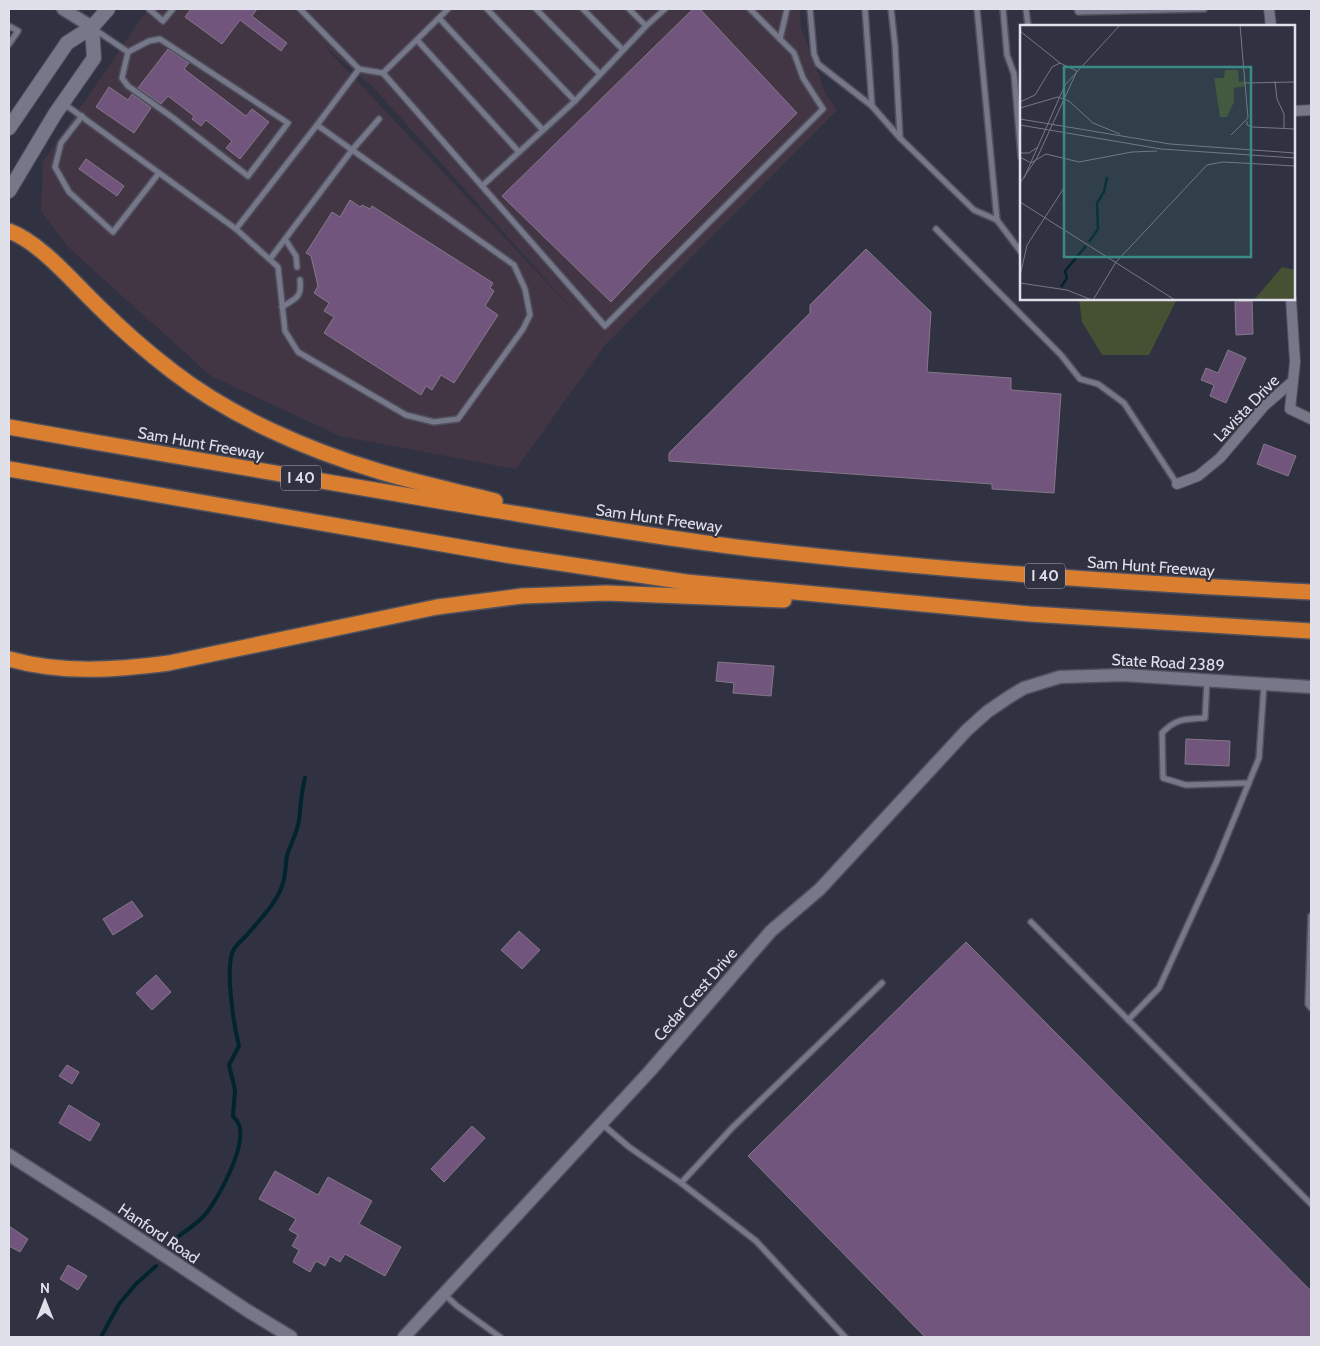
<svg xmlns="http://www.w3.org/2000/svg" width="1320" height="1346" font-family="Cabin,sans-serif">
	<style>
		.commercial { fill: #433644; fill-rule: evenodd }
		.green { fill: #465134 }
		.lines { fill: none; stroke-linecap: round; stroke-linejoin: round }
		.stream { stroke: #02242e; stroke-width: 4 }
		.building { fill: #71557d; stroke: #847888 }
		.service-casing { stroke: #50515e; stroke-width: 8 }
		.minor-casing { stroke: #50515e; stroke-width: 12 }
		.tertiary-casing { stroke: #50515e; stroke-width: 15 }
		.secondary-casing { stroke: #50515e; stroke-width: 16 }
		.motorway-casing { stroke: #50515e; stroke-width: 18 }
		.service { stroke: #767789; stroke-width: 5 }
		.minor { stroke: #767789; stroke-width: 10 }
		.tertiary { stroke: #767789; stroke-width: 12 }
		.secondary { stroke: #767789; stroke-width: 14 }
		.motorway { stroke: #da7f30; stroke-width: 15 }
		.labels { text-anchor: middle; stroke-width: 4; stroke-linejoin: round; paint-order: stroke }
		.shield { fill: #313241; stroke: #abacb7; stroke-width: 1 }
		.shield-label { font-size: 15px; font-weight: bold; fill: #dfe0ea }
		.street-label { font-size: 16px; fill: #dfe0ea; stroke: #313241 }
		.inset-river { fill: none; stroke: #02242e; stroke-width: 2.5 }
		.inset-road { fill: none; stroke: #777885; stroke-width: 1 }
		.view { fill: #398b87; fill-opacity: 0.15; stroke: #398b87; stroke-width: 2.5 }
		.inset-edge { fill: none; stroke: #dfe0ea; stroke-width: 2.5 }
	</style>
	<rect width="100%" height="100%" fill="#313241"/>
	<path class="commercial" d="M 148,9 L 800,9 L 801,28 L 826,95 L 837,110 L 605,345 L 516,469 L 340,436 L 211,376 L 68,247 L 41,211 L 43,162 ZM 325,46 L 374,88 L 583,321 L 325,47 Z"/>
	<polygon class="green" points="1079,299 1177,299 1149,355 1102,355 1082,322"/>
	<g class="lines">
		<g class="stream">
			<path d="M 175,1239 C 184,1232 195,1225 203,1217 C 217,1202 247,1146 239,1125 C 238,1122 235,1118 233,1116 L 235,1090 L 229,1065 L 239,1046 C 234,1026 224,966 234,949 C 237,944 243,939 247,935 C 260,919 275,905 282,886 C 286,876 285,866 287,856 C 291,843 297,833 299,820 C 301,805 301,792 305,778"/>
			<polyline points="101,1337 119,1304 136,1284 156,1266"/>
		</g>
	</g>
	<g class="building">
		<polygon points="191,9 257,9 252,16 287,43 281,51 240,20 222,44 185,17"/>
		<polygon points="693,9 700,9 797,113 651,259 611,302 502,196"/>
		<polygon points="168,49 189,63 184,69 246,116 252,109 269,122 240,159 226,148 232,141 206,120 201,126 192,119 194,116 168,96 161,104 138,88"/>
		<polygon points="109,87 128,100 132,94 151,108 134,133 96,107"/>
		<polygon points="86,159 124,186 117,196 79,169"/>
		<polygon points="350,200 360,207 362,205 370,209 372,206 493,283 490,288 494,291 485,306 498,315 454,383 441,375 432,390 426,386 421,395 324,333 334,317 324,311 329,303 314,293 318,286 311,256 306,253 332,212 340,217"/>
		<polygon points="866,249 931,312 927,372 1011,378 1011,390 1061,394 1054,493 992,489 992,484 669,461 669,453 810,313 810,305"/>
		<polygon points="1252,301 1253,334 1236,335 1235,302"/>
		<polygon points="1228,350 1246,358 1226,403 1210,396 1214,385 1201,380 1206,368 1218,373"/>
		<polygon points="1264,444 1296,456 1288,476 1257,464"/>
		<polygon points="718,662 774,666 771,696 733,693 734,683 716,681"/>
		<polygon points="1186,739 1230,741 1229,766 1185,764"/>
		<polygon points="132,901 143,916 113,935 103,919"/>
		<polygon points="519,931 540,950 522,969 501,950"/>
		<polygon points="966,942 1311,1291 1311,1337 925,1337 748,1156"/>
		<polygon points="156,975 171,992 152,1010 136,993"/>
		<polygon points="67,1065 79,1072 72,1084 59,1076"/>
		<polygon points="69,1105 100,1124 90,1141 59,1123"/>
		<polygon points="472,1126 485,1138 444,1182 431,1169"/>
		<polygon points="275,1171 318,1195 328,1177 372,1201 359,1224 401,1247 385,1276 345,1254 340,1262 330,1256 325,1266 316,1261 310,1272 293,1262 299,1250 292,1246 298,1235 289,1230 296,1219 259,1199"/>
		<polygon points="9,1226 28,1239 20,1252 9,1246"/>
		<polygon points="68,1265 87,1276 78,1290 60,1279"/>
	</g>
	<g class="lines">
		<g class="service-casing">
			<g id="service">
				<polyline points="149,9 163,21 173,9"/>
				<polyline points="487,9 575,101"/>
				<polyline points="536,9 600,74"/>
				<polyline points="583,9 623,50"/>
				<polyline points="629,9 646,26"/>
				<polyline points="665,9 646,26 575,101 482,186 605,326 823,109 803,78 794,53 750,9"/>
				<polyline points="810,9 814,54 818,64 872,106 900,138 974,210 997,220 1021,252"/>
				<polyline points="865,9 872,106"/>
				<polyline points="891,9 895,45 900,138"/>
				<polyline points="977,9 997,220"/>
				<polyline points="1003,9 1007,55 1014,74 1021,157"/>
				<polyline points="1026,9 1028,26"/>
				<polyline points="1077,9 1078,12 1204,9"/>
				<polyline points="439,18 543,130"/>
				<polyline points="9,26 18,31 9,44"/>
				<polyline points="94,29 128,52"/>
				<polygon points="160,39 288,123 248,176 172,117 128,86 122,78 128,52 149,41"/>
				<polyline points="780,39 787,9"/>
				<polyline points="417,40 519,152"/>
				<polyline points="359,69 383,73 482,186"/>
				<polyline points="383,73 448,9"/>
				<polyline points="63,103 236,229 278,267 285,331 298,352 406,415 434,422 458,419 523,329 530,315 525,289 514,265 317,125 359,69 300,9"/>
				<polyline points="82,116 61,143 55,167 69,192 113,232 159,173"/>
				<polyline points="236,229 317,125"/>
				<polyline points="936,229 1061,355 1080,379 1098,384 1124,403 1177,484"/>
				<polyline points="285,239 296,256 297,267"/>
				<polyline points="270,259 352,150 379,119"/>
				<path d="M 282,307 C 296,298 302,298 300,280"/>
				<path d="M 1207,680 L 1205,718 C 1186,719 1176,718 1162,733 L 1163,778 L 1186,785 L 1249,783"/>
				<polyline points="1311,916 1308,1004 1311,1008"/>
				<polyline points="1031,922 1311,1204"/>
				<polyline points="1128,1020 1159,988 1216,863 1259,758 1264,684"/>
				<polyline points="602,1124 629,1147 681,1183 756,1241 845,1337"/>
				<polyline points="681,1183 732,1128 882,983"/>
				<polyline points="444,1294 457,1306 500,1337"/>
			</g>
		</g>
		<g class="minor-casing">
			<g id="minor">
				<polyline points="1269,9 1271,26"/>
				<polyline points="1294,111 1311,110"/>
				<polyline points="1293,381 1290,409 1311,419"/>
				<polyline points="1177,484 1198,476 1220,458 1264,406 1293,381 1295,362 1291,299"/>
			</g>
		</g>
		<g class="tertiary-casing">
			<g id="tertiary">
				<polyline points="63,9 92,27"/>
				<polyline points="9,1155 108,1218 248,1311 291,1337"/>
				<polyline points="404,1337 650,1071 771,931 820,889 967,730 987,712 1009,697 1024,688 1060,677 1123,675 1311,687"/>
			</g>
		</g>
		<g class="secondary-casing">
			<g id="secondary">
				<polyline points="9,128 67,43 92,27 108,9"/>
				<polyline points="9,191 55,114 94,58 92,27"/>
			</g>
		</g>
		<g class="motorway-casing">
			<g id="motorway">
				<path d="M 9,231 C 40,242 74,283 98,306 C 121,329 146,351 172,371 C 230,416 307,450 378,471 C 417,483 457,491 495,501"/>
				<path d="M 9,427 C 154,453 299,478 445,502 C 545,518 645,536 745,548 C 933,570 1122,583 1311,592"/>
				<polyline points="9,469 506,555 686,582 1030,614 1311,631"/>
				<path d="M 9,659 C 62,674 115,670 169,663 L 437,607 L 522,596 L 606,593 L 784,600"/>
			</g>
		</g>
		<use href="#service" class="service"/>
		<use href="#minor" class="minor"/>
		<use href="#tertiary" class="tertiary"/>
		<use href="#secondary" class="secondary"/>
		<use href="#motorway" class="motorway"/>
	</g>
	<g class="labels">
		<g class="shield">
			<rect x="281" y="465.5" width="40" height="25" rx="4"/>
			<rect x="1025" y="563.5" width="40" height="25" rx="4"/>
		</g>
		<g class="shield-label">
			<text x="301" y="483">I 40</text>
			<text x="1045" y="581">I 40</text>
		</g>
		<g class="street-label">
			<text transform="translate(1246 408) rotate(-46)" y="6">Lavista Drive</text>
			<text transform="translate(201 443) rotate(10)" y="6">Sam Hunt Freeway</text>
			<text transform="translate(659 518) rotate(8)" y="6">Sam Hunt Freeway</text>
			<text transform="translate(1151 566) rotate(4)" y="6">Sam Hunt Freeway</text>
			<text transform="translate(1168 662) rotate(3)" y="6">State Road 2389</text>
			<text transform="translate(695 994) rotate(-49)" y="6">Cedar Crest Drive</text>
			<text transform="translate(159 1233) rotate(34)" y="6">Hanford Road</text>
		</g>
	</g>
	<g transform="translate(1020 25)">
		<rect width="275" height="275" fill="#313241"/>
		<path d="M 205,45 L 218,45 L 219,57 L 225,56 L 225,61 L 214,63 L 214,77 L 207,92 L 200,92 L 194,53 L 204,53 ZM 262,242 L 275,245 L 275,275 L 234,275 Z" fill="#465134"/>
		<path class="inset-river" d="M 69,217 L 78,204 L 77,178 L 84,167 L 87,152M 41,262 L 47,253 L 45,246 L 66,221"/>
		<path class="inset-road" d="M 0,6 L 40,38 L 57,46M 255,56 L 257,74 L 264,89 L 264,104M 225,58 L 275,57M 0,77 L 15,70 L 32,42 L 40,38M 0,83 L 38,72 L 49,76 L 73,98 L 100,109M 0,94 L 150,119 L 275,128M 227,96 L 227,100 L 232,102 L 275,104M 0,100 L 141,124 L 275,133M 211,110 L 228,93 L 220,0M 0,128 L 9,128 L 18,122M 0,132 L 11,138 L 26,129 L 59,137 L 112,127 L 137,126M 4,153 L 45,60 L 100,0M 0,158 L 17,133 L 57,46M 0,177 L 155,275M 0,251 L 7,220 L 44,163M 0,258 L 47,265 L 72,275M 73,275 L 96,237 L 187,140 L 203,137 L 275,141"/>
		<path class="view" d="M 44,42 L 231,42 L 231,232 L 44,232 Z"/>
		<rect width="275" height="275" class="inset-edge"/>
	</g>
	<rect width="1320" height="1346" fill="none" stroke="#dfe0ea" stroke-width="20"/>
	<g transform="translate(45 1301)" stroke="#313241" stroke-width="4" paint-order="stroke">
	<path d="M0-4L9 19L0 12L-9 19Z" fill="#dfe0ea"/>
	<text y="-8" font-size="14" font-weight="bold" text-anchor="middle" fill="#dfe0ea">N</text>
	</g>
</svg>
